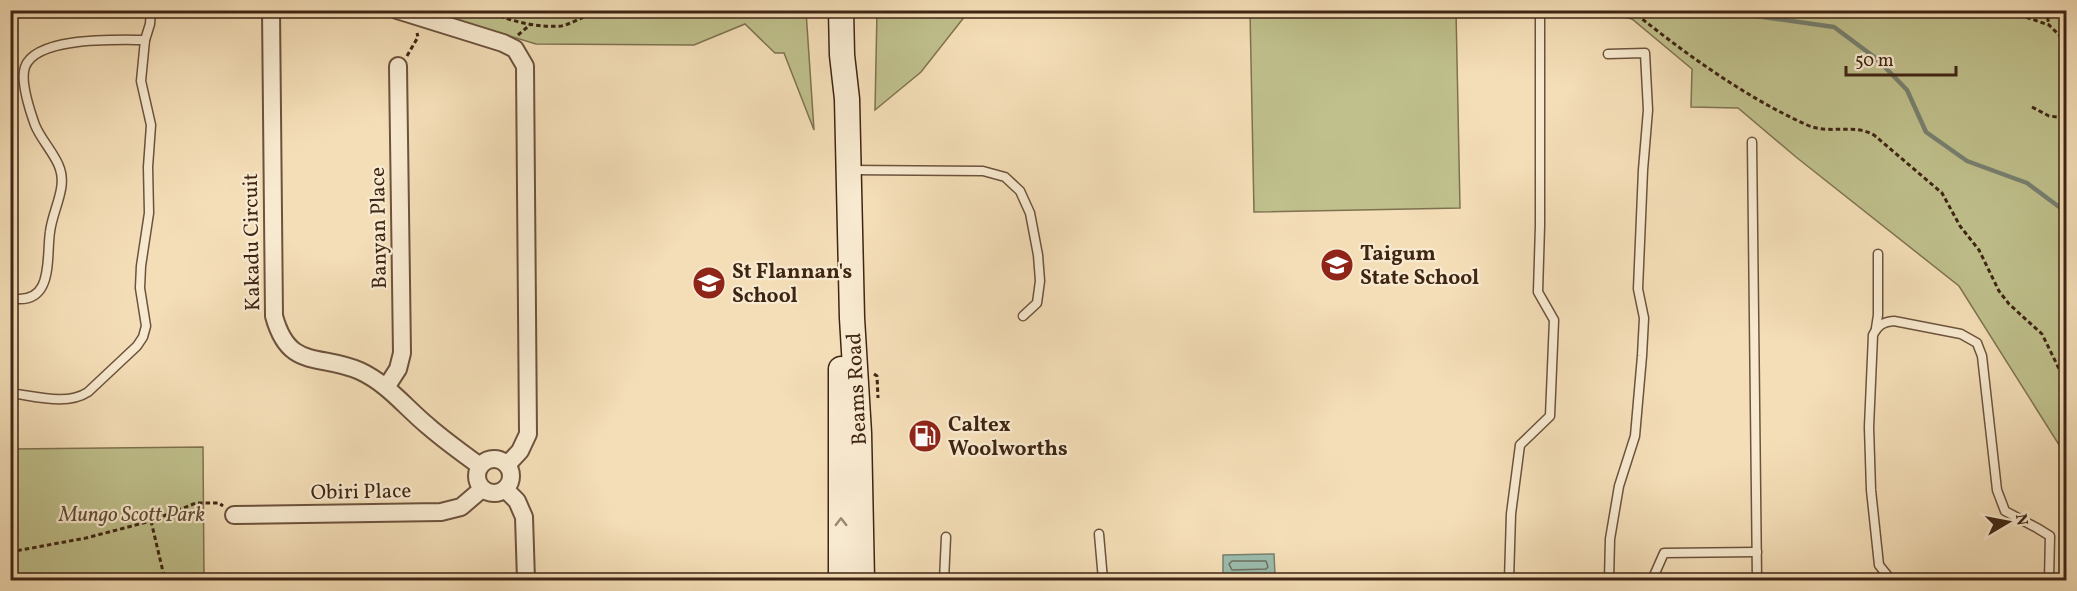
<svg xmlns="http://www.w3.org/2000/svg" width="2077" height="591" font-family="Vollkorn,serif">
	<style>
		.green { fill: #bfc08c; stroke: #7f7250; stroke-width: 1.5 }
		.water { fill: #9cbcad; stroke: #778070; stroke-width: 1.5 }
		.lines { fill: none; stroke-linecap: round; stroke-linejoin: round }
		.shore { stroke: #6e7060; stroke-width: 1.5 }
		.stream { stroke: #778070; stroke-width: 4.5 }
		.service-casing { stroke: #6c533d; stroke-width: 11 }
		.minor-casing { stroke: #6c533d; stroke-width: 20 }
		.secondary-casing { stroke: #3f2514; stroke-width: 27 }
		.path { stroke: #3f2514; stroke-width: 3; stroke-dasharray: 4.5 3; stroke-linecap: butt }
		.service { stroke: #f8ead0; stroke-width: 8 }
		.minor { stroke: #f8ead0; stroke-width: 16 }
		.secondary { stroke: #f8ead0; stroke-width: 24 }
		.oneway { stroke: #9c8872 }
		.labels { text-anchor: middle; stroke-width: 4.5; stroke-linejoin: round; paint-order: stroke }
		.street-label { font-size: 21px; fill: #3f2514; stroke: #f8ead0 }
		.poi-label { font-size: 21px; font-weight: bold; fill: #3f2514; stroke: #f8ead0; text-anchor: start }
		.park-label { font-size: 21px; font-style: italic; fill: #5f4c32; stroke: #f8ead0 }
	</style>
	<rect width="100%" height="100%" fill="#f4deb7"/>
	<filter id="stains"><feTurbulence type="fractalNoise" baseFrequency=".00333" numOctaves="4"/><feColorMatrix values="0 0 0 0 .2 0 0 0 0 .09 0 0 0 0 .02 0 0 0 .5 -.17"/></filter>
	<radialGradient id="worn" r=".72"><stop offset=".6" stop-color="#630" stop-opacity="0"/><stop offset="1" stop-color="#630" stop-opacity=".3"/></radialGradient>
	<g class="green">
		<polygon points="428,11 806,11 814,130 784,53 775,53 745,24 694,45 536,44"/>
		<polygon points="877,11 969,11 921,72 875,110"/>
		<polygon points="1250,11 1456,11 1460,208 1254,212"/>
		<polygon points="1598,11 2056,11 2066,22 2066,456 1959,286 1796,157 1738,108 1691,107 1692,69 1632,19"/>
		<polygon points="203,447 204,580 11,580 11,449"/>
	</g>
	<polygon class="water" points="1274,554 1275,575 1223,576 1223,555"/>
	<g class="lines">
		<polygon class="shore" points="1232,561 1266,561 1268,567 1266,569 1232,570 1229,564"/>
		<polyline class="stream" points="1738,10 1756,16 1834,27 1877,59 1907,90 1926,132 1967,161 2027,183 2066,212"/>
		<g class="service-casing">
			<g id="service">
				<polyline points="1608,54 1645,53 1648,110 1643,170 1638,289 1644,318 1642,356 1635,436 1619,486 1610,539 1609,580"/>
				<polyline points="1752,142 1757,580"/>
				<polyline points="849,170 983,171 1005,177 1020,191 1030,213 1038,255 1040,281 1037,303 1023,316"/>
				<path d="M 10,298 C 55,307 46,257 50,232 C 52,212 67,188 60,169 C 56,155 41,140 35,125 C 30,111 20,81 25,67 C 36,36 118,40 145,40"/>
				<polyline points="1876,328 1878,315 1878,254"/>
				<path d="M 10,393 C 35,396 67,406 88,392 L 137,346 L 143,337 L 146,326 L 140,288 L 141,266 L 149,213 L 148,167 L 151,125 L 141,81 L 145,40 L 150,24 L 151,10"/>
				<polyline points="1099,534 1103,580"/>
				<polyline points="944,580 946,537"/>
				<polyline points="1509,580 1511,514 1520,445 1550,416 1554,320 1538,292 1540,226 1540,10"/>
				<polyline points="1652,580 1664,553 1757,552"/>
				<path d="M 1891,580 L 1879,565 L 1871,490 L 1869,427 L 1873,335 C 1878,325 1883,322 1894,321 L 1961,334 L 1977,343 L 1982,356 L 1997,490 L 2005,511 L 2037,528 L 2050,536 L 2049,580"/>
			</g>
		</g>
		<g class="minor-casing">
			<g id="minor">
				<path d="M 271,10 L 274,316 C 289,371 319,353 360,371 C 388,384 405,407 428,426 C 444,440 462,453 480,466"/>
				<polyline points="397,10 503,43 515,49 525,66 528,434 520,451 507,465"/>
				<polyline points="387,386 398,369 402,353 398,66"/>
				<circle cx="494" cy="476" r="17"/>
				<polyline points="505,489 517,501 524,517 526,580"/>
				<polyline points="234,515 441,512 461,507 482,489"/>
			</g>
		</g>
		<g class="secondary-casing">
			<g id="secondary">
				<polyline points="841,10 842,55 847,99 852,318 859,433 862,580"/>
				<polyline points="841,369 841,580"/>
			</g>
		</g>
		<g class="path">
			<path d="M 486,10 C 508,21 537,28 561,26 C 572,24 581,17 592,14 C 598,13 605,12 611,10"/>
			<path d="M 1631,10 C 1684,53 1745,97 1807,125 C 1830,135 1853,123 1874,135 L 1942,193 L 1960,226 L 1979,250 L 1999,291 L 2009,304 L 2042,334 L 2066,383"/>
			<polyline points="2005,10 2049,25 2066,42"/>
			<polyline points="2046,10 2049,25"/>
			<polyline points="518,35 531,24"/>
			<polyline points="407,56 418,37 417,33"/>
			<polyline points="2032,107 2049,116 2066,118"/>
			<polyline points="874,374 877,376 878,398"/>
			<polyline points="151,521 165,580"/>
			<polyline points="10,552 86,538 151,521 196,503 219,503 223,506"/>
		</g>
		<use href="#service" class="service"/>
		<use href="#minor" class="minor"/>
		<use href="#secondary" class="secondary"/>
	</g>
	<defs><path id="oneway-chevron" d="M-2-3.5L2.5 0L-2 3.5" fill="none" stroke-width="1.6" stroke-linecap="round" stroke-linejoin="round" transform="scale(1.5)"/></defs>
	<use class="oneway" href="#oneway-chevron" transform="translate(841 522) rotate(-90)"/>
	<defs>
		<g id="school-disc" transform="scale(1.725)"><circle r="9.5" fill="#8f2418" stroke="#f8ead0"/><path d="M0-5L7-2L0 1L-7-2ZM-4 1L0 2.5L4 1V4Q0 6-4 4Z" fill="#fff"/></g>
		<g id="fuel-disc" transform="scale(1.725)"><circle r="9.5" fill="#8f2418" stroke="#f8ead0"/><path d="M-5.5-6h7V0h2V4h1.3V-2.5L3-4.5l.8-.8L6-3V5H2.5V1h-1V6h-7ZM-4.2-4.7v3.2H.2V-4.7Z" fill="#fff"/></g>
	</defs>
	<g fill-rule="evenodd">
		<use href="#school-disc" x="1337" y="265"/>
		<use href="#school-disc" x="709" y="283"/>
		<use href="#fuel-disc" x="925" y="436"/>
	</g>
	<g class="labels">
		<g class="street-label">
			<text transform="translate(378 228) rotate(-91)" y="7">Banyan Place</text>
			<text transform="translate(251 242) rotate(-91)" y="7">Kakadu Circuit</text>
			<text transform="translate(856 389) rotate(-93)" y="7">Beams Road</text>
			<text transform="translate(361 491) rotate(-1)" y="7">Obiri Place</text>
		</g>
		<g class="poi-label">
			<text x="1360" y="260">Taigum<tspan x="1360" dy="24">State School</tspan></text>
			<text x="732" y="278">St Flannan's<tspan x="732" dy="24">School</tspan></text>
			<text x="948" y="431">Caltex<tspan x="948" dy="24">Woolworths</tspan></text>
		</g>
		<g class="park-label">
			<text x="132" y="521">Mungo Scott Park</text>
		</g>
	</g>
	<rect width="2077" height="591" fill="none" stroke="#f4deb7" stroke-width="36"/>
	<rect x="12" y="12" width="2053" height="567" fill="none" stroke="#3f2514" stroke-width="3"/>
	<rect x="18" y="18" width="2041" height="555" fill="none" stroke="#3f2514" stroke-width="1.5"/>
	<g transform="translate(2008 522) rotate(80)" stroke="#f8ead0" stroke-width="4.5" paint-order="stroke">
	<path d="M0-4.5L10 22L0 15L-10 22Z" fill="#3f2514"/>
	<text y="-9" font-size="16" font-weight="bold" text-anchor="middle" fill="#3f2514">N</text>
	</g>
	<path d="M1846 66v9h110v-9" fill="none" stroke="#3f2514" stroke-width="3"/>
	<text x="1855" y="66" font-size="18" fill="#3f2514" stroke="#f8ead0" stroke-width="4.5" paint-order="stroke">50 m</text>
	<rect width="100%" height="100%" filter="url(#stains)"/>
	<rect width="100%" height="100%" fill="url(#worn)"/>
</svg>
